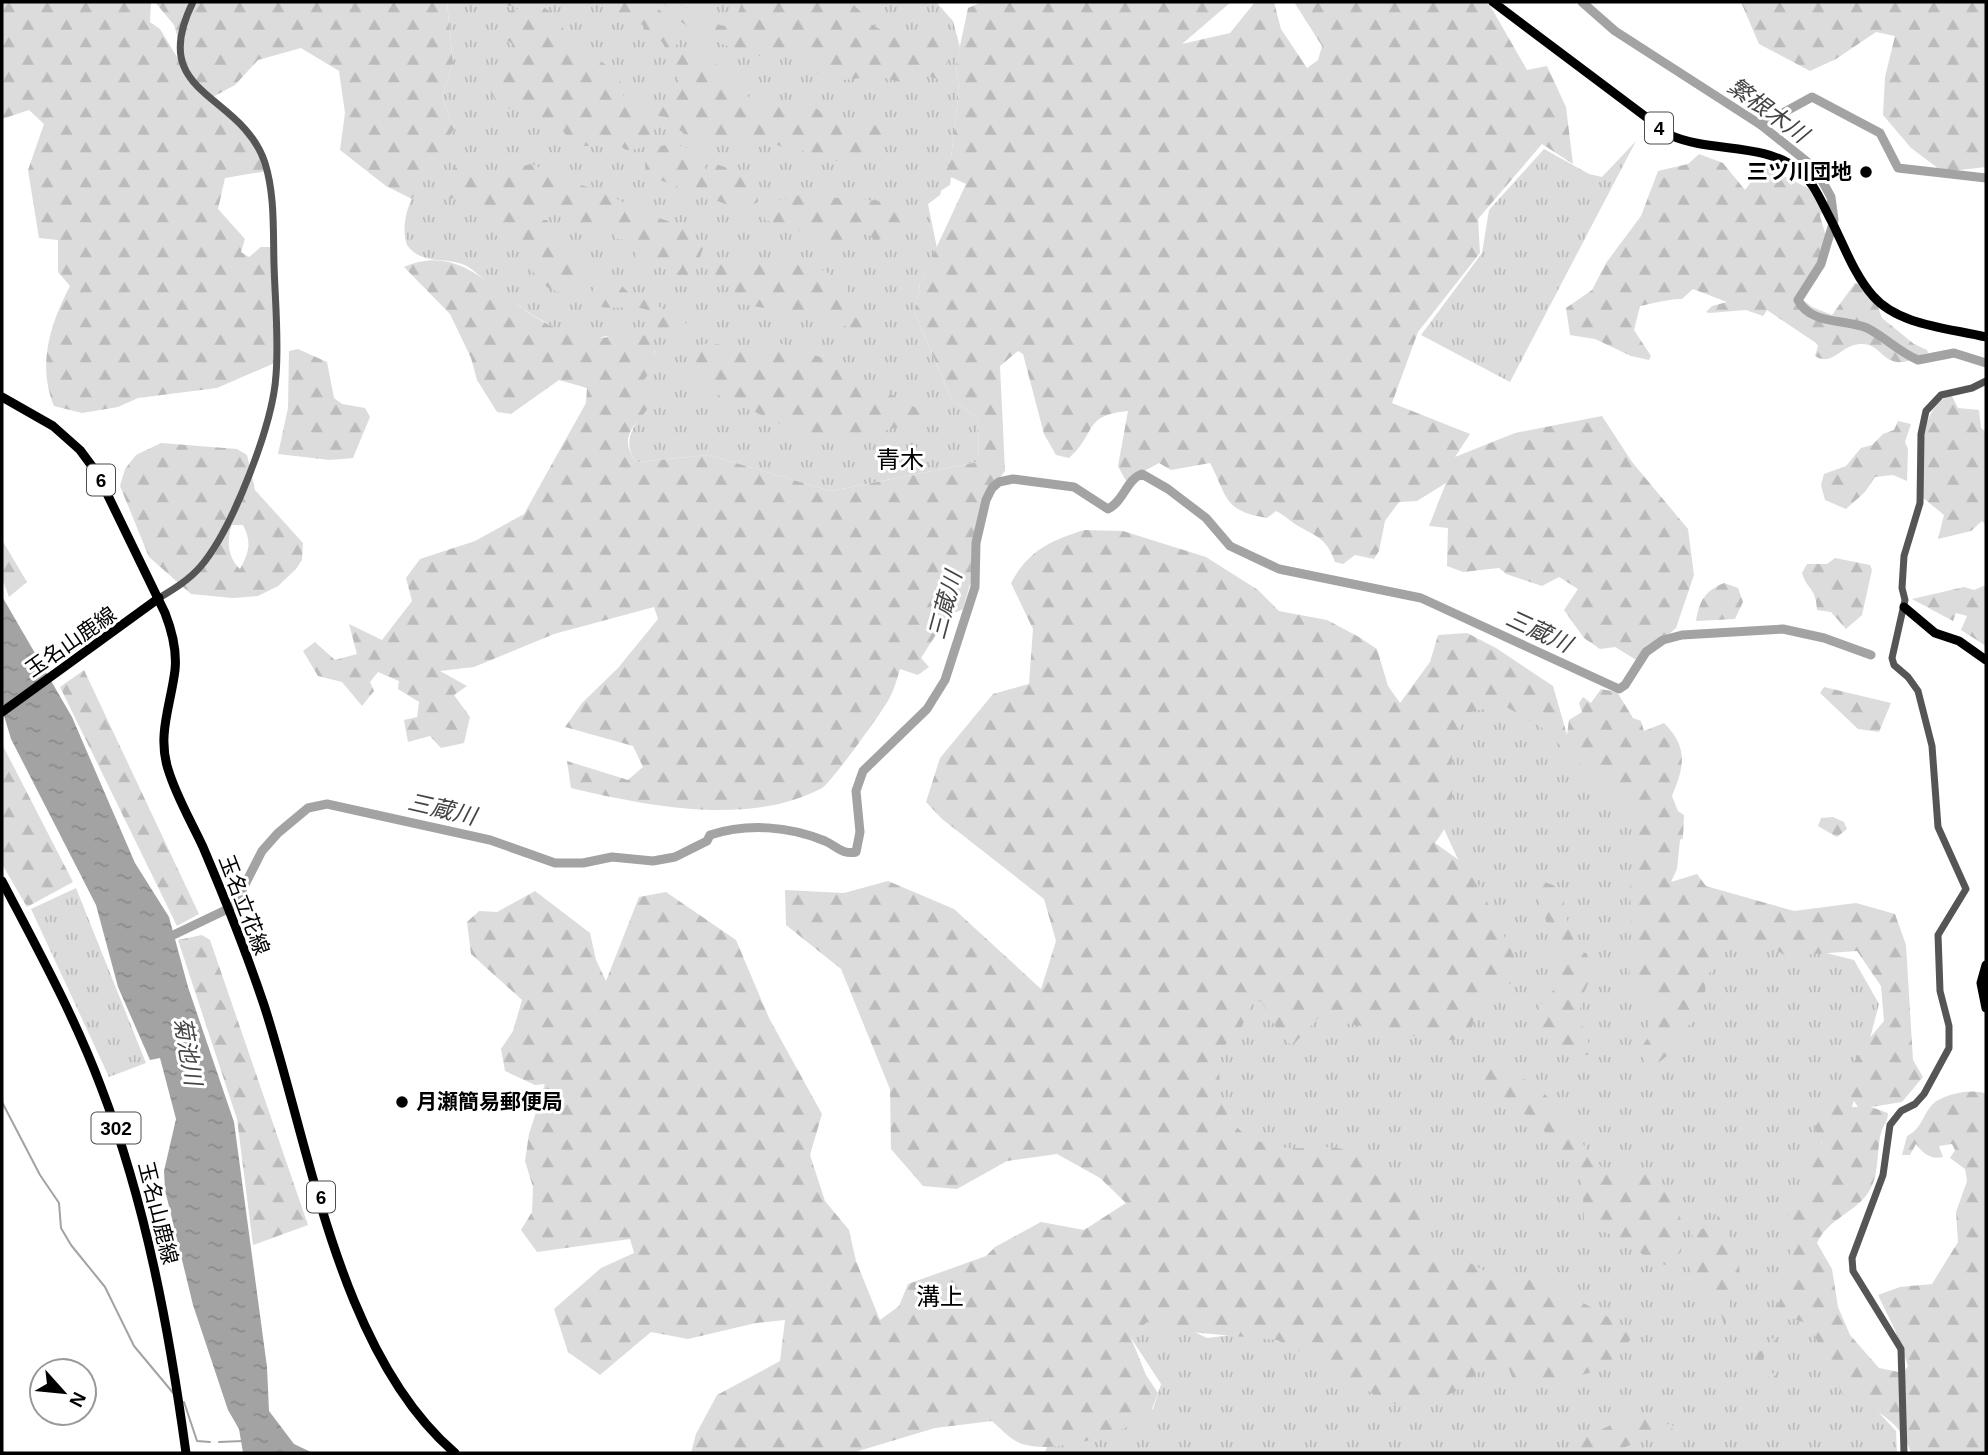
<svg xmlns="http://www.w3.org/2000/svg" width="1988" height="1455" font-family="Arial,'Noto Sans JP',sans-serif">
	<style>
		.grass { fill: url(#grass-tufts) }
		.forest { fill: url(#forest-firs); fill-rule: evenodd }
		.water { fill: url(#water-ripples) }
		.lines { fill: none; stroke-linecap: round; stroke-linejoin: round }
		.stream { stroke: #a3a3a3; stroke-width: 2 }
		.river { stroke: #a3a3a3; stroke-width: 9 }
		.minor { stroke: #555; stroke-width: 7 }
		.major { stroke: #000; stroke-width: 9 }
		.poi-dot { fill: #000; stroke: #fff; stroke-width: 2.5 }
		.labels { text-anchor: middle; stroke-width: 6; stroke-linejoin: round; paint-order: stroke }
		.shield { fill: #fff; stroke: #4c4c4c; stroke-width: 2 }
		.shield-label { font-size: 19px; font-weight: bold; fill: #000 }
		.poi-label { font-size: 21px; font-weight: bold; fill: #000; stroke: #fff; text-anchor: end }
		.street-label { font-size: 21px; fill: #000; stroke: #fff }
		.water-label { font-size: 23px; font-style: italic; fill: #444; stroke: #fff }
		.quarter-label { font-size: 24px; fill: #000; stroke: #fff }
	</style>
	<defs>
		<pattern id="grass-tufts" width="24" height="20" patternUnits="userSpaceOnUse" patternTransform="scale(1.75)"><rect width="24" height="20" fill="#dcdcdc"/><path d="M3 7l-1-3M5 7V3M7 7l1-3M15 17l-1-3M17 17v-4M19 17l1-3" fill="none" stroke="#bbb"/></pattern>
		<pattern id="forest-firs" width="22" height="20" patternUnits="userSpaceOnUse" patternTransform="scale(1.75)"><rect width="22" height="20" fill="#dcdcdc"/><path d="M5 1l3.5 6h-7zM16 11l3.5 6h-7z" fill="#bbb"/></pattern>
		<pattern id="water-ripples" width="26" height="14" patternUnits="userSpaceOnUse" patternTransform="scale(1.75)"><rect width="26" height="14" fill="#a3a3a3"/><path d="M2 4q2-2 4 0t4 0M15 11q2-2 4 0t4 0" fill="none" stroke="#8b8b8b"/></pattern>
	</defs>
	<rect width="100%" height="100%" fill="#fff"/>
	<g class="grass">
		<path d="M 447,2 L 936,2 L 953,21 L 960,47 L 956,65 L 959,90 L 951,158 L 940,195 L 928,204 L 937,248 L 920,283 L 915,313 L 951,398 L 979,419 L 978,462 L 831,491 L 709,455 L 637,462 C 621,444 633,427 644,410 L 640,385 C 648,375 656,360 654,348 L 605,336 C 577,350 515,304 493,287 C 484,280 473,268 462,264 C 442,257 422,265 407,245 C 394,207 435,160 454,129 L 442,97 L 453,63 Z"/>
		<polygon points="1636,141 1510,382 1421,335 1482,253 1489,210 1544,149 1589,174 1602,177"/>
		<polygon points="1496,674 1654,814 1643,937 1763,937 1854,960 1879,1004 1852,1107 1825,1111 1806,1285 1837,1368 1896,1431 1897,1453 1045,1453 1050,1437 1153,1409 1161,1384 1131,1338 1155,1313 1207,1338 1280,1329 1429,1268 1249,1149 1203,1075 1256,980 1508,968 1432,803 1453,695"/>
		<polygon points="76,888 146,1063 109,1077 31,909"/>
	</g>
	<g class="forest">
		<path d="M 2,2 L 151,2 L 150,22 L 160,29 L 189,77 L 174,25 L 155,2 L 447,2 L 453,63 L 442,97 L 454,129 L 412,199 L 386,186 L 340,150 L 345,113 L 339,71 L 301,48 L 258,60 L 235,85 L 211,98 L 241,123 L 267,171 L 225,178 L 218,209 L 245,239 L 241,252 L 249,257 L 261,247 L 273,247 L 277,362 L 217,388 L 138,398 L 118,407 L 82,413 L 54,406 C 37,365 50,324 70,286 L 58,272 L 58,240 L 39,238 L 28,170 L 44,124 L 29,110 L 2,119 Z"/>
		<path d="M 506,2 L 523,2 L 527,7 L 532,3 C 560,9 562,35 581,52 C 588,57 599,59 606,65 C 613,70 616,79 624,85 L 623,96 L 650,116 L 654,134 L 638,149 L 626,150 L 615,142 L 606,146 L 576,146 L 559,127 L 549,130 L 536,122 L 533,112 C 504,114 475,94 499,66 L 511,66 L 515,60 L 511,56 L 512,44 L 507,40 L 513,36 L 507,19 L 510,11 L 518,9 L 516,6 L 508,6 Z"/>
		<polygon points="600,2 653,2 678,32 680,40 669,54 662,42 644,31 643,25 623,19"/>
		<path d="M 663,2 C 689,2 699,20 724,26 L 736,19 L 742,2 L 848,2 C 866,10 867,31 891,31 L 901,21 L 913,41 L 929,33 L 953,41 L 943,81 L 928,76 C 896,90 899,76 872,77 C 850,78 836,85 816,72 C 809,68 808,54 798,53 C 790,53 780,60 772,59 C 739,52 680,33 663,2 Z"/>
		<path d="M 982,2 L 1231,2 L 1182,44 L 1230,33 L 1255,2 L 1274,2 L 1281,29 L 1307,68 L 1318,60 L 1322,46 L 1294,2 L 1488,2 L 1527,70 L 1547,66 L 1566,107 L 1573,164 L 1542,144 L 1478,219 L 1480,253 L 1418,332 L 1392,403 L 1470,434 L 1455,457 L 1515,433 L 1602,416 L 1632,462 L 1688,529 L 1694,575 L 1676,628 L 1638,661 L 1615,647 L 1600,649 L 1584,638 L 1564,610 L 1578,589 L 1559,577 L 1542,586 L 1506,574 L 1499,568 L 1463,572 L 1447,566 L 1448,528 L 1429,526 L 1446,483 L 1417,501 L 1399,502 L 1385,521 L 1379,551 L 1374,559 L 1355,555 L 1343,564 L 1335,562 C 1327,540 1320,538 1300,527 C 1292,523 1285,515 1276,511 L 1267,518 C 1223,511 1228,497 1210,463 L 1171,470 L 1159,463 L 1126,481 L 1118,466 L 1128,411 C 1082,415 1097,434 1069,458 L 1056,455 L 1044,434 L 1023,354 L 1018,351 L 1000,366 L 1005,471 L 992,488 L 979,521 L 974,570 L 963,609 L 948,616 L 921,658 L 929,667 L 918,675 L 900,669 C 897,679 894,690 889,699 C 883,711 830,784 822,788 C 749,827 647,806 571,788 L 567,761 L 628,780 L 643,767 L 633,746 L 565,727 L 582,703 L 618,668 L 658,619 L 654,607 L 554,634 L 474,667 L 440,671 L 467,686 L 454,695 L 470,717 L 464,743 L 441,748 L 430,736 L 408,742 L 404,720 L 417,717 L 419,702 L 398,689 L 399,681 L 378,672 L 370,682 L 374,691 L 362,706 L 342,682 L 318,676 L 303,651 L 315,642 L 335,660 L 357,654 L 349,624 L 382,640 L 412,601 L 406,578 L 420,559 L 475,541 L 524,514 L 586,403 L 587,388 L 559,380 L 511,414 L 497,412 L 477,380 L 471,358 L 450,314 L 404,267 C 468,239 501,306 555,327 C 567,331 583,338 596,338 C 616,339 621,326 648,337 L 654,347 L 654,365 L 641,385 L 655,398 C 646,418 612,433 637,462 L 709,455 L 831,491 L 978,462 L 979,419 L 951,398 L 915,313 L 920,283 L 966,184 L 951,177 L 950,185 L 942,190 L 940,188 L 951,158 L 959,90 L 956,65 L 968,8 Z"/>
		<polygon points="1741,2 1986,2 1986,167 1943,172 1911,148 1883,115 1885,77 1895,36 1876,32 1836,59 1810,71 1759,44"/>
		<path d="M 679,48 C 714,53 719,70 743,91 C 747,94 750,100 755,102 C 772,110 791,102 808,105 C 823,107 832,130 849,126 C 854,125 859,122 864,121 L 882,128 L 892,127 L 895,136 L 884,140 L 880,152 L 874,149 C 854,161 832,167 812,153 L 808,155 L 797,147 L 791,151 L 758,136 L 747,135 L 726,141 L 684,134 L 666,117 L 653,115 L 648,108 L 654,103 L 668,105 C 685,83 680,82 673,56 Z"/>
		<path d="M 671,144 C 691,147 702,153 707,173 L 713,163 L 734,170 L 757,186 L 758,202 L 742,210 L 646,175 L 645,163 L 656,147 Z"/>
		<path d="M 1699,154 L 1723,163 L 1745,190 L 1763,166 L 1810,189 L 1825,207 L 1820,216 L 1830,250 L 1797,295 L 1812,307 L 1832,315 L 1855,283 L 1858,284 L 1878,307 L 1882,318 L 1914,344 L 1927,350 L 1928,353 C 1917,355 1908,364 1897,362 C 1879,359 1878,339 1854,345 C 1838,350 1831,366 1815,356 L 1818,346 L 1816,343 L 1767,310 L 1763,316 L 1746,310 L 1709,313 L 1706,312 L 1712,306 L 1727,302 L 1693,289 L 1682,299 C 1674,298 1649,304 1640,306 L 1634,330 L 1651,356 L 1649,360 L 1631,356 L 1595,339 L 1570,335 L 1566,308 L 1592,290 L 1606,263 L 1641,216 L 1658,171 L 1688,164 Z"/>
		<path d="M 458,164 L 489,173 L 532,164 L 562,179 L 607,193 L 632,208 L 681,226 L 704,246 C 697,262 696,287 674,287 L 671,280 L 682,267 L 681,259 L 669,268 C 657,264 646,265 635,262 L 636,240 L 617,239 L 611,230 L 598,222 L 601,238 L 590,235 L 575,221 L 565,221 L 553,210 L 519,204 L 515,209 L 519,220 L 547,220 L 557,236 L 554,242 L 575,252 L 583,268 L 619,283 L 630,294 L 655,304 L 687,324 L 686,330 C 667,337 654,331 650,311 C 630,301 604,316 586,299 L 595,288 L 593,282 L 575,278 L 566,293 C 549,291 544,286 534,273 C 531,268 532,261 528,256 L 499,241 L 483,202 L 462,190 L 455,198 L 438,200 L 435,195 Z"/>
		<polygon points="794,195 883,201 907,224 902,229 876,241 863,230 853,232 833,248 826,248 797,230 765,220 763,212 773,203"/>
		<path d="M 713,258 C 733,258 748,263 767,265 C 778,266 789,264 800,265 C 841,269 852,293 865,327 L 852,330 L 834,320 L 741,304 L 733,288 L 711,271 Z"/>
		<polygon points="709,343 735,347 782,344 823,358 920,410 922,421 880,432 815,440 701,387 691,371 688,348"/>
		<polygon points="298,349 327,362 334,398 342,404 365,408 370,417 353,458 330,460 278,454 288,408 289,351"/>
		<path d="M 1951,394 L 1958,408 L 1979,410 L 1981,428 L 1986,432 L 1986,525 L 1982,521 L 1971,531 L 1938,539 L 1944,515 L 1922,497 C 1924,462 1914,413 1951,394 Z"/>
		<polygon points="1898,421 1911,424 1905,442 1908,449 1907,481 1893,475 1875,477 1865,492 1846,509 1825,500 1821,485 1824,474 1846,466 1861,448 1872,445 1883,434 1894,430"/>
		<path d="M 161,443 L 237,449 L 247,455 L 255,490 L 303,543 L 302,560 L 296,569 L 278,586 L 258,596 L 232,598 L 191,594 L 149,557 L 120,486 L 125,469 L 136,455 ZM 232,525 L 243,525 C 252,543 249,552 240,569 C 228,558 226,541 232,525 Z"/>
		<path d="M 1084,530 L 1123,531 L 1206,557 L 1258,590 L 1279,611 L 1327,620 L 1359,637 L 1377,649 L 1388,686 L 1400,703 L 1430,662 L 1438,635 L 1467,633 L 1496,648 L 1553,686 L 1567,735 L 1569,720 L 1582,712 L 1579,703 L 1583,697 L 1591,703 L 1601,689 L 1617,692 L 1633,718 L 1641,721 L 1644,731 L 1664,723 C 1689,748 1684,767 1672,796 L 1678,811 L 1684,815 L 1683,838 L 1680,840 L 1677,869 L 1671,882 L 1697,874 L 1706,886 L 1794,911 L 1856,903 L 1895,914 L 1906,945 L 1913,1060 L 1923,1077 L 1902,1102 L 1871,1107 L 1888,1113 C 1888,1122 1883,1125 1881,1133 C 1876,1152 1880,1176 1868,1193 C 1854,1213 1828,1219 1817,1243 L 1832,1269 L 1838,1307 L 1850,1335 L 1879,1368 L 1903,1373 L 1908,1366 L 1895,1330 L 1878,1295 L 1900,1287 L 1932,1284 L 1958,1242 L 1956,1212 L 1967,1181 L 1965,1169 L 1950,1158 L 1955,1150 L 1952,1144 L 1939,1146 L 1943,1157 C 1930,1160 1923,1153 1916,1144 L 1910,1155 L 1902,1155 L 1907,1136 C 1923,1128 1922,1114 1934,1103 C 1945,1094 1973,1088 1986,1094 L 1986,1453 L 1911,1453 C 1902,1421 1872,1407 1843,1395 L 1809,1324 L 1788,1317 L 1777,1308 C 1784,1293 1794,1250 1789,1234 C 1787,1227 1785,1227 1787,1219 C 1797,1186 1824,1208 1808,1161 L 1816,1157 L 1822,1143 C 1812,1129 1813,1115 1823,1101 L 1838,1099 L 1852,1107 L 1858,1107 L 1846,1089 C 1850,1061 1866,1042 1884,1021 L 1881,986 L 1857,951 L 1786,956 L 1762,942 L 1712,944 L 1713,967 L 1706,979 L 1704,1009 L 1675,1040 L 1673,1051 L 1658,1063 L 1645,1062 L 1639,1051 L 1649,1036 L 1651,1004 L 1641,992 L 1628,984 L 1632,958 L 1630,890 L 1637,831 L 1635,810 L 1596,780 L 1541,727 L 1503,705 L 1466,713 C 1463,721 1457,730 1455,738 C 1445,778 1464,806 1435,843 L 1470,868 L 1515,958 L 1513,982 L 1477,1001 L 1470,1038 L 1440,1041 L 1318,1018 L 1292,1046 L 1278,1031 L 1261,1001 L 1251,1003 L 1241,1029 L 1220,1050 C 1216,1105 1226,1142 1289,1148 C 1307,1149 1326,1145 1343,1149 C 1366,1153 1384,1171 1402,1185 C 1422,1202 1429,1214 1425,1240 L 1449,1262 L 1461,1258 L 1485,1271 L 1544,1281 L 1617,1322 L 1632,1337 C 1627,1344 1622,1354 1615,1359 C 1589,1381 1547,1379 1516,1388 L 1508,1366 L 1485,1367 L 1456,1391 L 1429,1404 L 1389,1404 L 1322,1362 L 1277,1340 L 1179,1331 L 1147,1322 L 1131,1338 L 1146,1375 L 1158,1393 L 1149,1417 C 1117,1433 1059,1455 1022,1444 C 1012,1441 1000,1428 992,1421 L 935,1428 L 852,1453 L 691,1453 L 696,1434 L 717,1395 L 780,1361 L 785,1320 L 756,1323 L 688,1339 L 651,1332 L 600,1375 L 568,1352 L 554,1309 L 601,1268 L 634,1253 L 630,1239 L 537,1252 L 521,1230 L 532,1212 L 533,1187 L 525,1161 L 529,1134 L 545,1084 L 535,1085 L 505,1071 L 501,1049 L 513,1031 L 522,1000 L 471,954 L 467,922 L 479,911 L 497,912 L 535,891 L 590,933 L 596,960 L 606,981 L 639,897 L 666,892 L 736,940 L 769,1018 L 822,1114 L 810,1155 L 825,1201 L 849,1230 L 856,1261 L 880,1320 L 899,1306 L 908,1284 L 986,1256 L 995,1247 L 1041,1222 L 1084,1230 L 1126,1203 L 1100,1178 L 1057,1154 L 1007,1161 L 957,1189 L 923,1186 L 891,1149 L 890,1089 L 841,969 L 786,925 L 785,890 L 844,893 L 888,881 L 954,909 L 1041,989 L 1056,941 L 1044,899 L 942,819 L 926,802 L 940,758 L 993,694 L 1029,684 L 1033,629 L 1011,583 C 1029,550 1050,541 1084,530 Z"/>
		<polygon points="2,540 27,582 9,597 2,578"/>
		<path d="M 1835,558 L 1870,565 L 1872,570 L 1862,615 L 1846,629 L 1831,612 L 1817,610 C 1816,587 1807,590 1802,573 L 1807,564 L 1827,564 Z"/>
		<path d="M 1724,583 L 1738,588 L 1743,602 L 1735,619 L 1696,621 C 1699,601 1705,591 1724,583 Z"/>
		<polygon points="1986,585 1986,646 1961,630 1967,616 1956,613 1953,621 1912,599 1964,587 1974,590"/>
		<polygon points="84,670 199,914 177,926 60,687"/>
		<polygon points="1824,687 1891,703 1879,732 1858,729 1820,693"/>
		<polygon points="2,744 73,882 27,907 2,864"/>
		<polygon points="1833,817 1844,822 1847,829 1837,837 1818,826 1821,818"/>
		<path d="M 1539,880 L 1561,888 C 1567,910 1566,943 1587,954 L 1592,975 L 1580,1001 L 1580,1020 L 1590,1047 L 1588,1055 C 1560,1055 1550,1044 1534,1022 L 1540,1005 L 1558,985 L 1561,972 L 1541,904 Z"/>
		<polygon points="202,935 210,940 308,1225 253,1245 237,1119 178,940"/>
		<path d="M 1478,1066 C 1493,1071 1517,1073 1530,1082 C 1565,1106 1580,1150 1612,1177 L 1654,1172 C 1677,1202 1685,1213 1681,1252 L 1665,1265 C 1641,1257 1642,1252 1623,1240 C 1608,1231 1600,1234 1584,1220 L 1582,1175 L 1538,1124 L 1476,1078 L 1474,1072 Z"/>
		<polygon points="1716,1212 1738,1251 1740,1276 1724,1295 1730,1300 1725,1327 1717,1302 1703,1289 1686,1263 1690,1254 1687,1238 1693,1240 1692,1232 1718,1224"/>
		<polygon points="1774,1337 1776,1341 1764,1356 1763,1365 1783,1382 1780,1385 1785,1388 1776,1400 1772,1401 1771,1378 1760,1372 1756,1377 1752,1368 1757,1352 1764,1350"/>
		<polygon points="1636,1413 1676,1427 1610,1453 1571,1453 1573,1443"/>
	</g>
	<polygon class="water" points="2,584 3,598 72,717 135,863 169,917 188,987 234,1122 267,1367 269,1411 294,1444 313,1453 243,1453 239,1429 228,1410 193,1305 165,1190 164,1171 176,1119 160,1058 150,1060 118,987 96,905 11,739 2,709"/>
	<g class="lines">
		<g class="stream">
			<polyline points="2,1102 40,1175 59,1203 61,1228 71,1245 105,1287 134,1346 174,1394"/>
			<polyline points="184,1402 197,1441 210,1442"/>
			<polyline points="219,1442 243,1441"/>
		</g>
		<g class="river">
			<path d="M 1582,2 L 1615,31 L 1761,125 L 1815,168 L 1831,197 L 1834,220 L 1821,264 L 1798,300 C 1810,325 1846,319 1867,328 C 1885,337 1899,352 1918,360 L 1954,353 L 1986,363"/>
			<polyline points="1761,125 1812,97 1880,133 1898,168 1986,178"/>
			<path d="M 165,939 L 234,906 L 262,851 L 278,833 L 308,808 L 327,804 L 490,840 L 555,863 L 583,863 L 612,857 L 653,861 L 675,857 L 707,841 L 710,835 C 747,823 789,826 825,841 C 836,846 843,855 856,852 L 860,832 L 856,791 L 863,771 L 927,709 L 945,680 L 975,587 L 976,543 L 986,500 L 992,488 L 999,482 L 1013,479 L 1074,487 L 1108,509 C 1124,501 1126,480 1142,474 L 1168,489 L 1206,518 L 1230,546 L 1279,569 L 1421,598 L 1619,689 L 1625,685 L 1646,652 L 1663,640 L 1682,635 L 1783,629 L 1824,638 L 1871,655"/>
		</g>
		<g class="minor">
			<path d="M 159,598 C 174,589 189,580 201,566 C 233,528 273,424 276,375 C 279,339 275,300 274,264 C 273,231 275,195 265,163 C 241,91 146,97 193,2"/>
			<polyline points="1904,1453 1901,1349 1853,1271 1852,1258 1883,1175 1890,1125 1901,1111 1915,1104 1924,1094 1949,1048 1949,1026 1940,991 1938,935 1966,889 1938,827 1932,746 1918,691 1908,677 1894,665 1892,658 1905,600 1902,588 1904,556 1920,503 1921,434 1926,411 1941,395 1972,388 1986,381"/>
		</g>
		<g class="major">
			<path d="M 1493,2 L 1670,135 C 1709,153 1763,142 1797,169 C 1814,181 1822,204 1832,222 C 1844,246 1855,276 1873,296 C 1899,326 1950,328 1986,337"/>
			<path d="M 2,397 L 53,426 L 80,450 L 97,473 L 165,613 C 172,631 177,651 175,670 C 171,704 157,735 168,769 C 176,796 191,821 203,847 C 225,899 246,951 264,1005 C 310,1146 339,1354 455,1453"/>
			<polyline points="1904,607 1935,633 1959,641 1986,660"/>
			<polyline points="2,712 159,598"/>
			<path d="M 2,881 C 37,948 74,1015 101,1087 C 146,1204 169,1329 186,1453"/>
			<polyline points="1986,965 1981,983 1986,1008"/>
		</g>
	</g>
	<g class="poi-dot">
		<circle cx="1866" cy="172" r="7"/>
		<circle cx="402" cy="1102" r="7"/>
	</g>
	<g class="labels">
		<g class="shield">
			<rect x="1645" y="112.5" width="28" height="31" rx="5"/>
			<rect x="87" y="464.5" width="28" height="31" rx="5"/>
			<rect x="91.5" y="1112.5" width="49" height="31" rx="5"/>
			<rect x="307" y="1181.5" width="28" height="31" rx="5"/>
		</g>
		<g class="shield-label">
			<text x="1659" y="135">4</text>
			<text x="101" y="487">6</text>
			<text x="116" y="1135">302</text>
			<text x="321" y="1204">6</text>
		</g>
		<g class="poi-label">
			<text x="1852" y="179">三ツ川団地</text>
			<text x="416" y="1109" text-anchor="start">月瀬簡易郵便局</text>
		</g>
		<g class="street-label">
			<text transform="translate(71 642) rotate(-35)" y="7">玉名山鹿線</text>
			<text transform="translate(244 905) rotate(69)" y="7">玉名立花線</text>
			<text transform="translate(158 1213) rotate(76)" y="7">玉名山鹿線</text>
		</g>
		<g class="water-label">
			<text transform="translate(1768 110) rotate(36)" y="8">繁根木川</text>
			<text transform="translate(945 605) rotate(-75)" y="8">三蔵川</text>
			<text transform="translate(1539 631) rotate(25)" y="8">三蔵川</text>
			<text transform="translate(442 809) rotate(13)" y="8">三蔵川</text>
			<text transform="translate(188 1051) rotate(80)" y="8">菊池川</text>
		</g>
		<g class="quarter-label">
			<text x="900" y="468">青木</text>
			<text x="940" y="1305">溝上</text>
		</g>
	</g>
	<rect width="1988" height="1455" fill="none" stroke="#000000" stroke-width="7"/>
	<g transform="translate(63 1392) rotate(117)"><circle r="33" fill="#ffffff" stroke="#999999" stroke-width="2"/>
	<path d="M0-5L12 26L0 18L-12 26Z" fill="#000000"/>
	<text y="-10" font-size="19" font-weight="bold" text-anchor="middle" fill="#000000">N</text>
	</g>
</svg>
